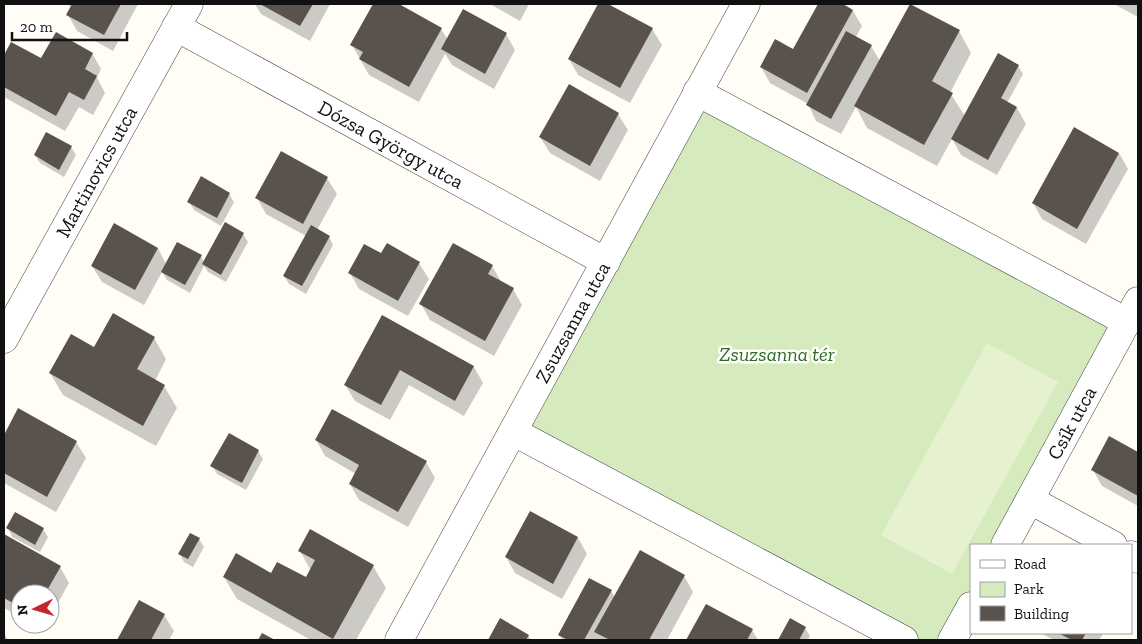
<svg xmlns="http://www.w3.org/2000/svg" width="1142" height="644" font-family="'Zilla Slab',serif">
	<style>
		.green { fill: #d5ebbd }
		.pitch { fill: #e6f2cf }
		.shadow { fill: #0003 }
		.building { fill: #5a524d }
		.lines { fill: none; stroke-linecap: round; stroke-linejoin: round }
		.street-casing { stroke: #444; stroke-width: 29 }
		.street { stroke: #fff; stroke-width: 28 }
		.labels { text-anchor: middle; stroke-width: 5; stroke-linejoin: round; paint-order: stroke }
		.street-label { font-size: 20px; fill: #111; stroke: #fff }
		.park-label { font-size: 20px; font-style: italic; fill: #2f6b1f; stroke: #fff }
	</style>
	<rect width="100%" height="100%" fill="#fffdf5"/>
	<polygon class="green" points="697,92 1127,322 1005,545 971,545 971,606 952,640 904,640 514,432"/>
	<polygon class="pitch" points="987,343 1058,382 952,574 881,535"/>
	<g class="shadow">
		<polygon points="65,4 138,4 113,51 77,31 68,15 72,7"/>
		<polygon points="255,4 330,4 310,41 261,14"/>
		<polygon points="374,4 396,4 441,29 448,40 506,34 515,50 494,89 452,65 445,54 419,102 369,75 352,45"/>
		<polygon points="490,4 529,4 520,21"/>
		<polygon points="599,4 606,4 652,29 662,45 630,103 578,75 569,59"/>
		<polygon points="819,4 840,4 853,11 862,26 856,37 871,46 880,61 911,5 959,31 971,53 950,93 965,116 1018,66 1023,74 1007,103 1017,108 1026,124 997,175 961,155 952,139 937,166 867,128 856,107 841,134 816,121 808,104 770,83 761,67 794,50"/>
		<polygon points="1114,4 1138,4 1138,17"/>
		<polygon points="11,44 42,60 92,53 101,69 97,78 105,93 93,115 79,107 65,131 4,97 4,57"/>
		<polygon points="618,114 628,130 600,181 550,153 540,137"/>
		<polygon points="71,147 76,155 64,177 40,163 35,155"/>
		<polygon points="1119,153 1128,169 1086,244 1042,219 1033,203"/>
		<polygon points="327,178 337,194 317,230 329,237 333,245 306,294 289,284 284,276 306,236 266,214 257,198"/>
		<polygon points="229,194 234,202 221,226 194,210 189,202"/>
		<polygon points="243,234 248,242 226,282 208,272 204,266 190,293 167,280 162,272 144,305 102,282 92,266 158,248 166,264 201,256 204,262"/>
		<polygon points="454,244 492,266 502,283 513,289 522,305 494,356 430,320 421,304"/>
		<polygon points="382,255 419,263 429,279 408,316 359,289 350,273"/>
		<polygon points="383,317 474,367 483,383 464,416 409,385 390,420 355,401 345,385"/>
		<polygon points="154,338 166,359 155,381 164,386 177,408 156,446 63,395 50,373 95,348"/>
		<polygon points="19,410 76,442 86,458 56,512 4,483 4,438"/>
		<polygon points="229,435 258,451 263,459 246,490 217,474 212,466"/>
		<polygon points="1110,438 1138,454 1138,506 1102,486 1093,470"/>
		<polygon points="316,440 426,462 435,478 408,527 359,500 350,484 356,474 325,456"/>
		<polygon points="531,512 578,538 587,554 562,599 515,573 506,557"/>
		<polygon points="8,528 43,529 48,537 40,552 12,537"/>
		<polygon points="4,536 60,567 69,583 50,617 50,594 20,594 20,617 4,608"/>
		<polygon points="199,539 204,547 193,567 184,562 180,554"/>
		<polygon points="300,551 373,566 386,588 356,640 311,640 237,599 224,577 272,574 306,579 311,571"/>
		<polygon points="684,576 693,592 667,640 563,640 559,635 611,591 615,597"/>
		<polygon points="139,602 164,615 174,631 169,640 118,640"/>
		<polygon points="707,605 752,630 758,640 687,640"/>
		<polygon points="500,620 528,635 531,640 489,640"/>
		<polygon points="791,620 805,628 810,636 808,640 779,640"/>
		<polygon points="32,624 46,624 43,630"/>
		<polygon points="4,633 8,640 4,640"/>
		<polygon points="1040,633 1104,633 1099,640 1054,640"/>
	</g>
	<g class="building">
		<polygon points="72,4 121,4 104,35 66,15"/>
		<polygon points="260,4 313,4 300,26"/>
		<polygon points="373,4 399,4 442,28 409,87 359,59 363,52 350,45"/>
		<polygon points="598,4 608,4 653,28 620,88 568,59"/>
		<polygon points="818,4 843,4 853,10 807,93 760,67 775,39 793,49"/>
		<polygon points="910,4 960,30 932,81 953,93 924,145 854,106"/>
		<polygon points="463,9 507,33 485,74 441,49"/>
		<polygon points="846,31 872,45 831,119 806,105"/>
		<polygon points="56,32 93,53 85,69 97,76 84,100 69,92 56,116 4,87 4,55 11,42 41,58"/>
		<polygon points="998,53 1019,65 1001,98 1017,107 988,160 951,139"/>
		<polygon points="569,84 619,113 590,166 539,137"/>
		<polygon points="1074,127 1119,153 1077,229 1032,203"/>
		<polygon points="46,132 72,146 59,170 34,155"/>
		<polygon points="281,151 328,177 303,224 255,198"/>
		<polygon points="201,176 230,193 217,218 187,202"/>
		<polygon points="225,222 244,233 221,275 202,264"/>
		<polygon points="114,223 158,248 135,290 91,266"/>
		<polygon points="311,225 330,236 302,286 283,276"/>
		<polygon points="177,242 202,255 185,285 161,272"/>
		<polygon points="387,243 420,262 398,301 348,273 364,244 381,253"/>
		<polygon points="453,243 493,265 488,274 514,288 485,341 419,304"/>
		<polygon points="113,313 155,337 137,369 165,385 143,426 49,373 71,334 94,347"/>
		<polygon points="382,315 474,366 455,401 400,370 381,405 344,385"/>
		<polygon points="18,408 77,441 47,497 4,473 4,435"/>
		<polygon points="332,409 427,461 398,512 349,484 359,465 315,440"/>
		<polygon points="229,433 259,450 242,483 210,466"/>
		<polygon points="1109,436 1138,452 1138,496 1091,470"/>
		<polygon points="530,511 578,537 553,584 505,557"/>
		<polygon points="15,512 44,528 35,545 6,528"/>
		<polygon points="310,529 374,565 333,639 223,577 236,553 271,573 277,562 306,577 315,560 298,551"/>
		<polygon points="190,533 200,538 188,559 178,554"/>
		<polygon points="4,534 61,566 45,594 20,594 20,607 4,598"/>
		<polygon points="640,550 685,575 649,640 610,640 594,632"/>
		<polygon points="589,578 612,590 584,640 568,640 558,635"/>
		<polygon points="139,600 165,614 151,640 117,640"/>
		<polygon points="706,604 753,629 747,640 686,640"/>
		<polygon points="500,618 529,635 526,640 488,640"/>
		<polygon points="790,618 806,627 799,640 778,640"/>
		<polygon points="262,633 275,640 258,640"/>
		<polygon points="1058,633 1086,633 1082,640 1072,640"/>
	</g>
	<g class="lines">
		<g class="street-casing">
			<g id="street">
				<path id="s1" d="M 176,27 L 606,262"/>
				<polyline points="697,92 1127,322"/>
				<path id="s2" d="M 4,339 L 189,4"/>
				<polyline points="514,432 904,640"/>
				<polyline points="1030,500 1113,545"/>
				<path id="s3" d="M 1005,545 L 1138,301"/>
				<polyline points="1131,555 1138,559"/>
				<path id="s4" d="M 399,640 L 746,4"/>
				<polyline points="952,640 971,606"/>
			</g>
		</g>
		<use href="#street" class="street"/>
	</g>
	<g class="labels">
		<g class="street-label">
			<text dy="7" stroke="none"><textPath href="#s1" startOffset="245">Dózsa György utca</textPath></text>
			<text dy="7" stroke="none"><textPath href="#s2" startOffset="191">Martinovics utca</textPath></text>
			<text dy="7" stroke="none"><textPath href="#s4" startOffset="362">Zsuzsanna utca</textPath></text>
			<text dy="7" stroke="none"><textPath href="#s3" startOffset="139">Csík utca</textPath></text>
		</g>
		<g class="park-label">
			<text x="777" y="361">Zsuzsanna tér</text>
		</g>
	</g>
	<rect width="1142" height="644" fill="none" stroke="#111111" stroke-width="10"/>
	<rect x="970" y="544" width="162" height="90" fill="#ffffff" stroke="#a0a0a0"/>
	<rect x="980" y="560" width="25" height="8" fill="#ffffff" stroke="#a0a0a0"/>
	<text x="1014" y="569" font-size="15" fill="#111111">Road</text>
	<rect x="980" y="582" width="25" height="15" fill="#d5ebbd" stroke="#a0a0a0"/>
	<text x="1014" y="594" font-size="15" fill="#111111">Park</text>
	<rect x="980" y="606" width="25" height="15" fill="#5a524d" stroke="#a0a0a0"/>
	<text x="1014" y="619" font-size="15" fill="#111111">Building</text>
	<g transform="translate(35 609) rotate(265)"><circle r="24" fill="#ffffff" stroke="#a0a0a0"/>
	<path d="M0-4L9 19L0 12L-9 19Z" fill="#c4262e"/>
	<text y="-8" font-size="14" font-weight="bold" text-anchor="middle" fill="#111111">N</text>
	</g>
	<path d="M12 32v8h115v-8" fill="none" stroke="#111111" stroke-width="2.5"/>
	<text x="20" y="32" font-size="15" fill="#111111" stroke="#ffffff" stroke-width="4" paint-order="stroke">20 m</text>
</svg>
